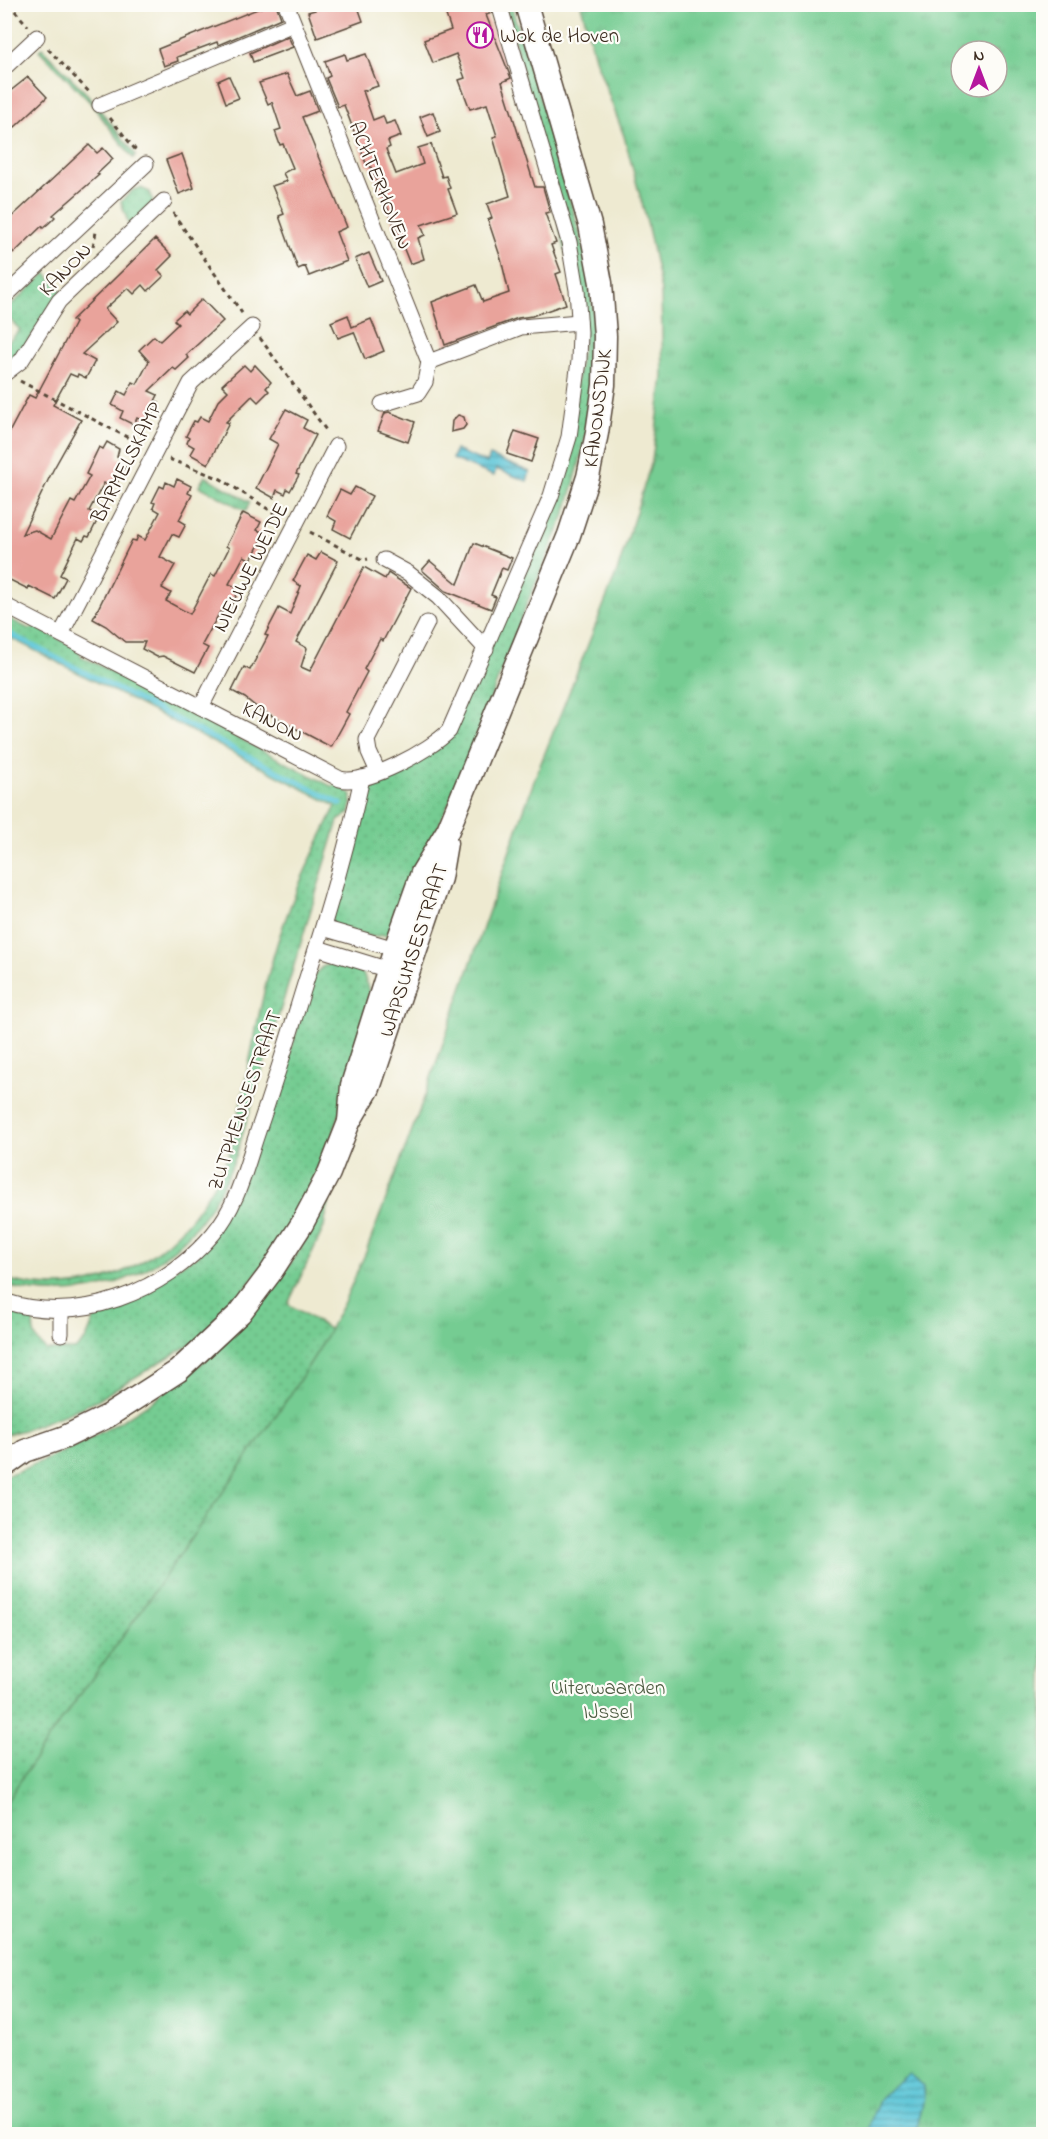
<svg xmlns="http://www.w3.org/2000/svg" width="1048" height="2139" font-family="'Indie Flower',sans-serif">
	<style>
		.grass { fill: url(#grass-dots); stroke: #587b58; stroke-width: 1.5 }
		.park { fill: url(#park-tufts); stroke: #587b58; stroke-width: 1.5; fill-rule: evenodd }
		.water { fill: url(#water-rules); stroke: #4c787b; stroke-width: 1.5 }
		.lines { fill: none; stroke-linecap: round; stroke-linejoin: round }
		.stream { stroke: #5cc6d8; stroke-width: 5 }
		.building { fill: #e9a39b }
		.street-casing { stroke: #564739; stroke-width: 17 }
		.secondary-casing { stroke: #564739; stroke-width: 25 }
		.path { stroke: #564739; stroke-width: 3; stroke-dasharray: 4.5 4.5; stroke-linecap: butt }
		.street { stroke: #fff; stroke-width: 15 }
		.secondary { stroke: #fff; stroke-width: 22 }
		.labels { text-anchor: middle; stroke-width: 4.5; stroke-linejoin: round; paint-order: stroke }
		.poi-label { font-size: 21px; fill: #3b2a1e; stroke: #fdfcf7; text-anchor: start }
		.street-label { font-size: 21px; fill: #3b2a1e; stroke: #fdfcf7 }
		.park-label { font-size: 21px; fill: #4c5b41; stroke: #fdfcf7 }
	</style>
	<defs>
		<pattern id="grass-dots" width="8" height="8" patternUnits="userSpaceOnUse" patternTransform="scale(1.5)"><rect width="8" height="8" fill="#75cc92"/><path d="M2 2h.1M6 6h.1" fill="none" stroke="#66af7d" stroke-width="1.8" stroke-linecap="round"/></pattern>
		<pattern id="park-tufts" width="24" height="20" patternUnits="userSpaceOnUse" patternTransform="scale(1.5)"><rect width="24" height="20" fill="#75cc92"/><path d="M3 7l-1-3M5 7V3M7 7l1-3M15 17l-1-3M17 17v-4M19 17l1-3" fill="none" stroke="#66af7d"/></pattern>
		<pattern id="water-rules" width="6" height="5" patternUnits="userSpaceOnUse" patternTransform="scale(1.5)"><rect width="6" height="5" fill="#5cc6d8"/><path d="M0 2.5h6" fill="none" stroke="#4da1af"/></pattern>
	</defs>
	<rect width="100%" height="100%" fill="#fdfcf7"/>
	<filter id="ink" filterUnits="userSpaceOnUse"><feTurbulence type="fractalNoise" baseFrequency=".0167" numOctaves="2"/><feDisplacementMap in="SourceGraphic" scale="12" xChannelSelector="R" yChannelSelector="G"/><feConvolveMatrix kernelMatrix="1 2 1 2 8 2 1 2 1" color-interpolation-filters="sRGB"/></filter>
	<filter id="wash" filterUnits="userSpaceOnUse"><feTurbulence type="fractalNoise" baseFrequency=".008" numOctaves="4" result="noise"/><feDisplacementMap in="SourceGraphic" scale="24" xChannelSelector="R" yChannelSelector="G"/><feGaussianBlur stdDeviation="1.35" result="paint"/><feColorMatrix in="noise" values="0 0 0 0 0 0 0 0 0 0 0 0 0 0 0 0 0 1.4 0 .05"/><feComposite in="paint" operator="in"/></filter>
	<g filter="url(#wash)">
		<rect width="100%" height="100%" fill="#eeead1"/>
		<g class="grass">
			<polygon points="506,5 511,5 545,114 584,248 594,315 594,362 589,421 579,465 566,512 526,606 459,781 389,934 372,937 332,925 331,913 366,797 370,791 378,785 443,745 557,497 585,333"/>
			<polygon points="42,48 88,95 136,155 133,158 89,101 39,50"/>
			<polygon points="141,188 150,192 153,202 130,228 121,202 133,190"/>
			<polygon points="46,273 62,292 17,358 11,359 5,356 5,345 20,330 5,314 4,306 11,305"/>
			<path d="M 4,616 L 29,629 L 36,627 L 79,649 L 81,656 L 168,701 L 175,699 L 220,723 L 223,730 L 331,786 L 339,785 L 352,795 L 350,813 L 338,821 L 236,1156 C 197,1258 114,1311 5,1286 L 5,1279 C 97,1304 176,1259 218,1176 C 222,1168 227,1160 230,1152 C 236,1137 237,1119 241,1103 C 251,1056 259,1007 272,961 C 287,906 311,857 336,806 L 5,635 Z"/>
			<path d="M 336,962 L 352,965 L 364,975 L 369,992 L 366,1021 L 333,1136 L 305,1198 L 274,1251 L 241,1294 L 196,1341 L 97,1400 L 69,1413 L 24,1430 L 5,1435 L 4,1324 C 15,1310 17,1311 34,1314 C 32,1331 33,1338 46,1350 L 75,1350 L 86,1339 L 95,1317 L 102,1314 L 107,1307 L 199,1255 L 275,1099 L 280,1100 L 282,1095 L 278,1093 L 313,976 L 322,967 Z"/>
			<path d="M 330,1194 L 324,1227 L 288,1304 L 336,1333 L 5,2134 L 5,1476 C 121,1433 225,1363 295,1257 C 308,1237 319,1215 330,1194 Z"/>
		</g>
		<g class="park">
			<path d="M 581,5 L 1043,5 L 1043,2134 L 5,2134 L 5,1804 L 47,1740 L 129,1628 L 290,1395 L 319,1349 L 344,1302 L 366,1252 L 423,1101 L 535,778 L 618,569 L 652,461 L 663,377 L 661,291 L 647,222 L 624,136 L 595,58 ZM 961,51 L 997,51 L 997,87 L 961,87 Z"/>
			<polygon points="205,476 250,502 246,511 199,486"/>
		</g>
		<g class="water">
			<polygon points="455,450 487,463 490,456 530,472 527,481 496,469 494,476 452,459"/>
			<path d="M 909,2074 L 924,2086 C 926,2102 918,2118 916,2134 L 868,2134 C 875,2099 881,2094 909,2074 Z"/>
		</g>
		<g class="lines">
			<polyline class="stream" points="4,631 341,804"/>
		</g>
		<g id="blocks">
			<g class="building">
				<polygon points="270,4 276,4 281,18 218,45 217,42 177,57 178,61 164,66 158,49"/>
				<polygon points="313,4 357,4 363,21 317,38 308,12 315,10"/>
				<polygon points="456,4 490,4 492,13 486,15 511,78 502,82 535,187 543,187 550,212 545,213 556,243 551,245 561,272 556,274 566,304 532,316 518,318 445,345 432,302 476,285 483,302 509,293 501,259 488,220 492,218 487,204 510,196 493,137 497,136 487,104 470,109 459,80 465,78 456,54 433,63 424,40 451,30 444,9"/>
				<polygon points="288,36 293,47 253,62 250,53"/>
				<polygon points="345,54 347,60 366,54 378,86 363,91 373,120 383,116 386,124 395,121 401,136 388,141 390,147 386,149 396,174 423,164 418,148 431,144 442,177 446,176 450,188 448,189 457,213 421,225 425,235 418,238 424,259 410,264 370,165 367,166 344,105 338,107 326,78 330,76 325,61"/>
				<polygon points="287,74 297,96 310,91 318,111 302,117 347,227 336,232 347,261 309,276 305,266 298,269 279,216 284,214 272,186 287,181 283,173 293,168 283,144 280,145 275,131 281,129 272,102 268,104 259,83"/>
				<polygon points="229,76 239,98 226,103 218,81"/>
				<polygon points="28,77 47,97 15,127 4,116 4,96"/>
				<polygon points="433,112 440,132 428,137 420,117"/>
				<polygon points="89,145 97,153 103,148 113,159 97,174 99,175 53,215 55,217 49,223 43,228 42,226 14,253 4,241 4,224"/>
				<polygon points="182,154 194,188 179,194 166,160"/>
				<polygon points="155,239 172,256 158,270 164,276 148,291 143,285 134,294 128,288 105,309 117,322 82,354 95,361 86,378 78,374 77,377 70,374 53,405 81,420 53,470 22,534 35,530 51,539 71,501 75,503 90,476 86,474 99,447 103,449 107,442 119,449 117,457 125,461 122,466 125,467 117,483 114,481 111,487 104,483 89,511 97,515 94,520 97,521 89,537 86,536 83,541 78,538 60,575 66,578 55,599 29,586 28,589 4,577 4,442 29,395 35,398 75,323 72,320"/>
				<polygon points="369,253 381,281 367,287 355,259"/>
				<polygon points="202,299 223,321 186,355 189,358 176,370 173,368 149,391 158,395 155,401 159,402 150,418 147,417 145,422 137,418 134,425 120,418 123,411 112,405 119,391 126,395 133,382 137,384 149,361 139,350 154,336 160,341 178,324 174,320 184,311 187,314"/>
				<polygon points="348,315 352,327 371,319 384,351 365,359 354,332 338,338 331,322"/>
				<polygon points="244,365 250,371 255,365 271,382 266,388 269,391 258,402 252,396 226,422 229,423 208,464 190,454 194,447 187,443 189,438 186,436 194,421 197,422 200,417 208,421 218,401 228,391 222,385"/>
				<polygon points="286,409 307,420 303,428 316,435 296,474 299,475 290,491 287,489 285,494 277,490 274,498 256,488 278,444 269,439"/>
				<polygon points="389,412 415,422 408,442 378,431 385,413"/>
				<polygon points="458,415 464,417 466,425 463,429 451,432 452,421"/>
				<polygon points="515,431 539,439 531,462 507,454"/>
				<polygon points="177,479 191,486 188,493 192,495 179,520 186,524 179,537 172,534 160,557 175,565 162,588 171,593 166,601 190,614 211,574 215,576 229,548 226,546 243,513 261,522 257,530 265,533 251,560 244,556 229,584 236,587 234,592 237,594 229,610 226,608 223,613 220,612 202,645 208,648 195,672 163,656 157,657 142,649 145,642 125,642 106,626 93,619 132,540 136,541 138,536 145,540 160,512 153,508 155,503 152,502 160,486 164,488 166,482 174,486"/>
				<polygon points="355,487 372,496 350,538 333,529 336,521 327,516 340,490 350,495"/>
				<polygon points="474,543 512,558 507,570 502,568 491,595 496,597 491,609 446,591 422,570 430,561 458,584"/>
				<polygon points="321,552 338,561 296,642 307,648 301,667 310,671 364,567 385,579 388,573 411,588 383,641 380,639 364,669 367,672 346,712 349,714 331,747 259,709 245,698 232,691 244,667 250,670 268,636 265,635 279,608 290,614 301,586 293,581 307,555 316,560"/>
			</g>
		</g>
	</g>
	<g filter="url(#ink)">
		<use href="#blocks" fill-opacity="0" stroke="#564739" stroke-width="1.5"/>
		<g class="lines">
			<g class="street-casing">
				<g id="street">
					<polyline points="286,4 429,362 521,327 579,322"/>
					<polyline points="4,68 37,37"/>
					<polyline points="100,105 293,24"/>
					<polyline points="4,297 146,164"/>
					<polyline points="4,374 21,361 59,301 164,201"/>
					<polyline points="382,404 418,393 425,382 429,362"/>
					<polyline points="384,560 408,573 438,597 486,649"/>
					<path d="M 4,605 L 340,779 C 366,786 430,750 449,731 L 551,496 L 569,437 L 579,361 L 580,332 L 577,290 L 569,242 L 499,4"/>
					<polyline points="61,634 191,383 252,327"/>
					<polyline points="201,707 336,446"/>
					<polyline points="378,772 369,752 367,740 427,623"/>
					<polyline points="323,928 395,949 401,955"/>
					<polyline points="317,948 389,970 396,969"/>
					<path d="M 4,1301 C 79,1326 164,1292 213,1234 C 238,1205 246,1166 258,1131 C 275,1082 290,1033 305,984 C 327,916 347,848 362,778"/>
					<polyline points="61,1334 61,1310"/>
				</g>
			</g>
			<g class="secondary-casing">
				<g id="secondary">
					<polyline points="349,1122 352,1085 395,949 422,873 448,830 569,535 588,477 597,433 604,385 605,336 601,283 590,225 526,4"/>
					<polyline points="4,1466 25,1451 65,1437 108,1416 178,1371 240,1313 271,1272 302,1224 329,1173 349,1122 369,1088 440,878 446,843"/>
				</g>
			</g>
			<g class="path">
				<polyline points="9,4 28,26"/>
				<polyline points="48,49 91,94"/>
				<polyline points="110,118 138,153"/>
				<polyline points="173,213 244,316"/>
				<polyline points="93,246 96,232"/>
				<polyline points="260,338 328,433"/>
				<polyline points="20,381 142,445"/>
				<polyline points="169,459 221,479 282,518"/>
				<polyline points="310,532 364,560 368,559"/>
			</g>
			<use href="#street" class="street"/>
			<use href="#secondary" class="secondary"/>
		</g>
	</g>
	<defs>
		<g id="restaurant-ring" transform="scale(1.35)"><circle r="9.5" fill="#fdfcf7" stroke="#b5179e" stroke-width="1.5"/><path d="M-5-6h1v4h1v-4h1v4h1v-4h1v5L-1.5 .5V6h-2V.5L-5-1ZM5-6V6H3V1.5H1.5Q1.5-4 5-6Z" fill="#b5179e"/></g>
	</defs>
	<g fill-rule="evenodd">
		<use href="#restaurant-ring" x="480" y="35"/>
	</g>
	<g class="labels">
		<g class="poi-label">
			<text x="500" y="42">Wok de Hoven</text>
		</g>
		<g class="street-label">
			<text transform="translate(381 185) rotate(68)" y="7">ACHTERHOVEN</text>
			<text transform="translate(65 269) rotate(-46)" y="7">KANON</text>
			<text transform="translate(597 408) rotate(-83)" y="7">KANONSDIJK</text>
			<text transform="translate(126 462) rotate(-63)" y="7">BARMELSKAMP</text>
			<text transform="translate(250 567) rotate(-63)" y="7">NIEUWE WEIDE</text>
			<text transform="translate(273 721) rotate(27)" y="7">KANON</text>
			<text transform="translate(413 950) rotate(-72)" y="7">WAPSUMSESTRAAT</text>
			<text transform="translate(244 1100) rotate(-71)" y="7">ZUTPHENSESTRAAT</text>
		</g>
		<g class="park-label">
			<text x="608" y="1694">Uiterwaarden<tspan x="608" dy="24">IJssel</tspan></text>
		</g>
	</g>
	<rect width="1048" height="2139" fill="none" stroke="#fdfcf7" stroke-width="24"/>
	<g transform="translate(979 69)"><circle r="28" fill="#fdfcf7" stroke="#afa8a0" stroke-width="1.5"/>
	<path d="M0-4.5L10 22L0 15L-10 22Z" fill="#b5179e"/>
	<text y="-9" font-size="16" font-weight="bold" text-anchor="middle" fill="#3b2a1e">N</text>
	</g>
</svg>
